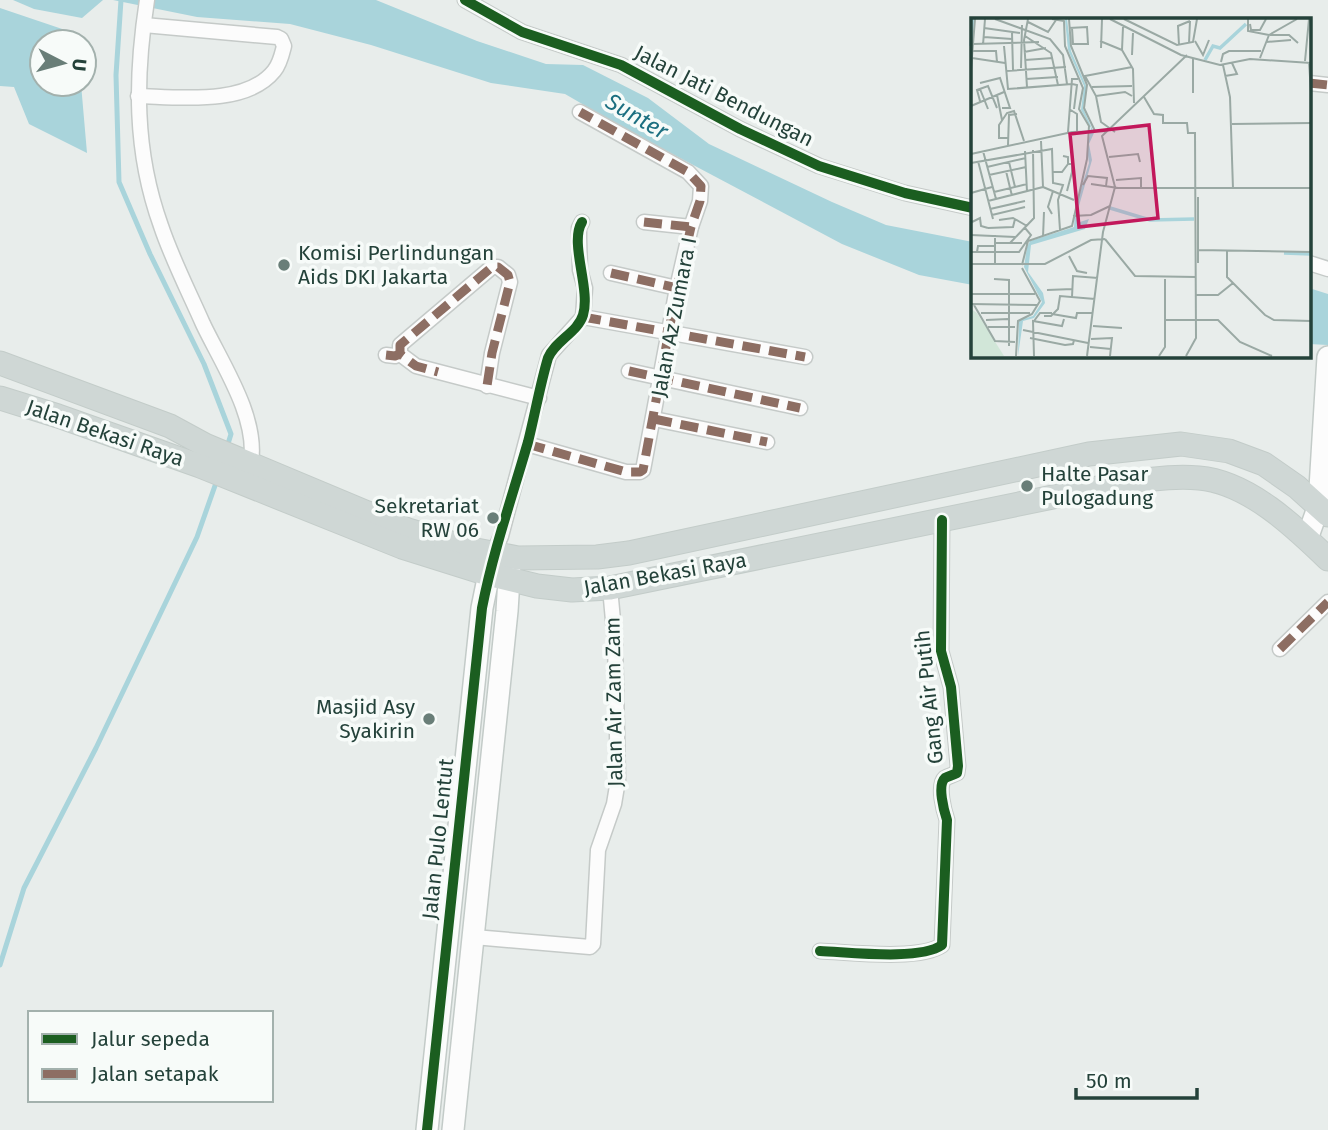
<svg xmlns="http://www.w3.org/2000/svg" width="1328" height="1130" font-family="'Fira Sans',sans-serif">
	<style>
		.water { fill: #a9d4db }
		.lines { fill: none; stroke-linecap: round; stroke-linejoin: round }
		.stream { stroke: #a9d4db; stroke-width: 5 }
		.street-casing { stroke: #c5cac8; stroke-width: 17 }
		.secondary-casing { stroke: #c3cbc8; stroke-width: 24 }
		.primary-casing { stroke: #c3ccc9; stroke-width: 25 }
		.street { stroke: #fcfcfc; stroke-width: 14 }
		.secondary { stroke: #fcfcfc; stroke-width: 21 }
		.primary { stroke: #cfd7d5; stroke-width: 23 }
		.quiet { stroke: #8d6e63; stroke-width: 9; stroke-dasharray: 18 9; stroke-linecap: butt }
		.cycleway-casing { stroke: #f7fbf9; stroke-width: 15 }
		.cycleway { stroke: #1b5e20; stroke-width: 10 }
		.poi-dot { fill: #697e78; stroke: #f7fbf9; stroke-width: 2.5 }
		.labels { text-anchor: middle; stroke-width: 7; stroke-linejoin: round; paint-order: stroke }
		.street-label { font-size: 21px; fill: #24423a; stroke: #f7fbf9 }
		.poi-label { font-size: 21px; fill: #24423a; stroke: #f7fbf9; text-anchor: start }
		.water-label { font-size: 23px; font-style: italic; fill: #1c6f80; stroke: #f7fbf9 }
		.inset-river { fill: none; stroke: #a9d4db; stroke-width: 3.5 }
		.inset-road { fill: none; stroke: #9aa9a4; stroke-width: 2 }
		.view { fill: #c2185b; fill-opacity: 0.15; stroke: #c2185b; stroke-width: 3.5 }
		.inset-edge { fill: none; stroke: #24423a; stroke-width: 3.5 }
	</style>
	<rect width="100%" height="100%" fill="#e8edeb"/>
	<g class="water">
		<polygon points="13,0 103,0 82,18 34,9"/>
		<polygon points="113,0 376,0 477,41 546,64 583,65 648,98 709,144 832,202 886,225 973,242 973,285 919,275 842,244 629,131 565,94 491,83 371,45 290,24 197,17"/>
		<polygon points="0,8 77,34 78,42 42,42 42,84 81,84 87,153 29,124 14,87 0,86"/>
		<polygon points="1309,288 1328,294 1328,345 1309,344"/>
	</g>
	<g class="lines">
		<g class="stream">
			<polyline points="121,0 116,75 119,182 150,254 204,364 231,434 227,447"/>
			<polyline points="0,965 24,888 96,748 197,537 217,480"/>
		</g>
		<g class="street-casing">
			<g id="street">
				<path d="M 147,0 C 135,78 134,151 161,226 C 172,259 189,292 203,324 C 222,364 258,417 251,462"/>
				<polyline points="465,0 522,32 621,65 740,129 819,166 905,193 973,208"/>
				<polyline points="1309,83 1328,85"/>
				<path d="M 138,96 C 178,97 246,106 274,71 C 280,64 282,54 284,46 L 281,39 L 277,37 L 144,25"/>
				<polyline points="644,222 691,227"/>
				<polyline points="1309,263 1328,269"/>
				<polyline points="611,273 677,288"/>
				<polyline points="583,317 805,357"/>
				<polyline points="400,354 400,345 492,267 498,267 508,275 510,282 492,353 487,386"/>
				<polyline points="386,355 395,356 400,354 416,366 539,398"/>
				<polyline points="629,371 800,408"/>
				<polyline points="654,419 767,442"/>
				<polyline points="527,444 626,472 640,472 643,470 677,288 691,227 700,201 701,186 688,172 580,112"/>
				<polyline points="493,554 501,536 549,355 583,317 585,288 580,270 579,238 579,228 582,222"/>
				<polyline points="1280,649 1328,602"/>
				<polyline points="474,937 590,947 593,944 598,850 614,804 618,780 615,642 610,588"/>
				<path d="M 820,951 C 849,952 919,961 942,945 L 947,820 C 944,811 937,785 945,778 C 949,776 953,775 957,773 L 958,766 L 951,687 L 941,651 L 942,520"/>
			</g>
		</g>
		<g class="secondary-casing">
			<g id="secondary">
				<polyline points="1307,539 1319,505 1328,357"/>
				<polyline points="427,1130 482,608 492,559"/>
				<polyline points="453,1130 507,611 510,563"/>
			</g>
		</g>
		<g class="primary-casing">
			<g id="primary">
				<polyline points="0,363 170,426 205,445 408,530 471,549 518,558 597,557 629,553 1089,454 1181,444 1229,451 1264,464 1297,487 1328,515"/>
				<path d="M 0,398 L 58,416 L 200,466 L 402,547 L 488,574 L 537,586 L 572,590 L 610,588 L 1092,489 C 1127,483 1163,475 1199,478 C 1248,482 1295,527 1328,559"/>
			</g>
		</g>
		<use href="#street" class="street"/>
		<use href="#secondary" class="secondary"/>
		<use href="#primary" class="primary"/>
		<g class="quiet">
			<polyline points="1309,83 1328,85"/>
			<polyline points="644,222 691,227"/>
			<polyline points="611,273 677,288"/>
			<polyline points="583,317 805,357"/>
			<polyline points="400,354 400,345 492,267 498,267 508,275 510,282 492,353 487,386"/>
			<polyline points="386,355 395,356 400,354 416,366 438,372"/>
			<polyline points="629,371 800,408"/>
			<polyline points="654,419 767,442"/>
			<polyline points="527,444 626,472 640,472 643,470 677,288 691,227 700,201 701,186 688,172 580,112"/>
			<polyline points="1280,649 1328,602"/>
		</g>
		<g class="cycleway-casing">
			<g id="cycleway">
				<polyline points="465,0 522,32 621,65 740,129 819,166 905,193 973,208"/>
				<path d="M 820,951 C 849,952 919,961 942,945 L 947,820 C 944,811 937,785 945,778 C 949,776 953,775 957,773 L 958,766 L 951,687 L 941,651 L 942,520"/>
				<path d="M 427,1130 L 482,608 C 493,552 512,497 528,442 C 535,414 540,385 548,358 C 555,341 578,332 583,315 C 591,289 569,243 582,222"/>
			</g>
		</g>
		<use href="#cycleway" class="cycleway"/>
	</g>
	<g class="poi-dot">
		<circle cx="284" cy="265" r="7"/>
		<circle cx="1027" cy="486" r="7"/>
		<circle cx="493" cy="518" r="7"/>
		<circle cx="429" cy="719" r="7"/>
	</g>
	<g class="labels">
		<g class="street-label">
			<text transform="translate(724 96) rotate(27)" y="7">Jalan Jati Bendungan</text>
			<text transform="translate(674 317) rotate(-79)" y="7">Jalan Az Zumara I</text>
			<text transform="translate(105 433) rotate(19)" y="7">Jalan Bekasi Raya</text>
			<text transform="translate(665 574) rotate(-10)" y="7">Jalan Bekasi Raya</text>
			<text transform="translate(929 697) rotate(-96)" y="7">Gang Air Putih</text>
			<text transform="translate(614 702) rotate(-91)" y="7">Jalan Air Zam Zam</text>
			<text transform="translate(438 839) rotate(-84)" y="7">Jalan Pulo Lentut</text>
		</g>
		<g class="poi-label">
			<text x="298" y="260">Komisi Perlindungan<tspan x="298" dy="24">Aids DKI Jakarta</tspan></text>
			<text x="1041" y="481">Halte Pasar<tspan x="1041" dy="24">Pulogadung</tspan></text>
			<text x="479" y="513" text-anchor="end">Sekretariat<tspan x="479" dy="24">RW 06</tspan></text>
			<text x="415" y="714" text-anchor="end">Masjid Asy<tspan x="415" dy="24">Syakirin</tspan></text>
		</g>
		<g class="water-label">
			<text transform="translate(637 116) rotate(30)" y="8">Sunter</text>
		</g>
	</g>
	<g transform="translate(971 18)">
		<rect width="340" height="340" fill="#e8edeb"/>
		<path d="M 0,291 L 6,295 L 33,338 L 0,338 Z" fill="#d1e6d8"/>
		<path d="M 94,1 L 96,1 L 100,33 L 116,70 L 112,90 L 123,115 L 118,126 L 121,142 L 108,188 L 109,204 L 118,201 L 114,211 L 60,227 L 57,254 L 72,275 L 74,285 L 63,300 L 52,303 L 47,338 L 48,302 L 62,298 L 71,284 L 53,249 L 56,229 L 59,223 L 103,209 L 104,190 L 118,145 L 116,130 L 120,110 L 110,92 L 113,68 L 97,32 Z" fill="#a9d4db"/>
		<path class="inset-river" d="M 0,28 L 2,1M 234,42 L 242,28 L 249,30 L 275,6M 139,190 L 179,202 L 223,201M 313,235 L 340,236"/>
		<path class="inset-road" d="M 24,1 L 79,21 L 92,37 L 96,66M 98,1 L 100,28 L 116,67 L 113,90 L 124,113M 139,1 L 210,37 L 249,47 L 279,41 L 340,45M 153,1 L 206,27 L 222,24 L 226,1M 277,1 L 277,13 L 298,17M 57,4 L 77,14 L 85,2M 279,6 L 280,12 L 289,12 L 295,1M 152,9 L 151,32 L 162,51 L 163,85M 13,10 L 49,15M 98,10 L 116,9 L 117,26 L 102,26 L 101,10M 41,15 L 42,52M 298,17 L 326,1M 299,17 L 318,17 L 327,25M 54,18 L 80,35 L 87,67M 13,19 L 41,21M 129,23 L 151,32M 224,23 L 232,37 L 238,22M 295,24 L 320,22M 218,25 L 219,3M 2,26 L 68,24M 12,27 L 14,1M 208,27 L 207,8 L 219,3M 33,28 L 37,71 L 101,66M 130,30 L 131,1M 2,33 L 25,33 L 26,44M 53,34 L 75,30M 161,37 L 162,15M 1,40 L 34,45M 222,40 L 222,75M 289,40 L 298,17M 54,42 L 82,40M 334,43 L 338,1M 250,44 L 252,36 L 258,33 L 290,33M 338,44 L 340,74M 252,47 L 259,79 L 262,171M 50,50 L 51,7M 0,51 L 4,1M 35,53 L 95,49M 254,58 L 266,56 L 261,45M 55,61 L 87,59M 9,65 L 29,60 L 39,90 L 31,90M 101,66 L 106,67 L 103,91M 56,69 L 53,22 L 57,1M 121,69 L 161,68M 9,71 L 17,91M 26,77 L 31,102M 125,78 L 154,74 L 161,78M 173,79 L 183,96 L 192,97 L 192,105 L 216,105 L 217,115 L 224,115 L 225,320 L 215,338M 9,83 L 6,72 L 17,68 L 26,90M 0,88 L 33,74M 98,91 L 106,96 L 106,114M 261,106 L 340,105M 97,114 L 101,61 L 107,61M 144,114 L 130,104 L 125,78 L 114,58 L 161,49M 37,120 L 28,120 L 28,107 L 36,95 L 43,93 L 53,123M 70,123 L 72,169M 37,127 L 38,97 L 46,96M 12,133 L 25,181M 54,133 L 56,174M 0,136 L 101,114 L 135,113M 138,139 L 167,136 L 169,144M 7,143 L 22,201M 38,144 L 44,169M 0,145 L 81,131 L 82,165 L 92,167 L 87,182 L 89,212M 16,149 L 55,140M 35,153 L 41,178M 82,154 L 91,154 L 97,146 L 97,139 L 92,138M 18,157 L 55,149M 145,162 L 170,160 L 170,169M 120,166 L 147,170 L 340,170M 112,167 L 117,158 L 136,160 L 135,168M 72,169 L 103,182M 96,173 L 101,154 L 101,146 L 97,146M 23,174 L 56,166M 0,175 L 21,169M 227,179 L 227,245M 17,183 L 72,169M 19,191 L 54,183M 81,196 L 77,189 L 82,173M 21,197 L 54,189M 102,198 L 120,197 L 139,188M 28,202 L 42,200 L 56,208M 1,204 L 9,200 L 10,208 L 17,210M 17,210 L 42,209 L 44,201M 0,217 L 44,219M 24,217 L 24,246M 72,219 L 73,194M 134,221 L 164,258 L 225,259M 24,225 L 51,225M 39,225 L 63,200 L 62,132M 227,232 L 340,234M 256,232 L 256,259 L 294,297 L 303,302 L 340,303M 0,234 L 48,234 L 60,217 L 54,210M 6,234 L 7,228 L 24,228M 98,238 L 106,253 L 116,255M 0,246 L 74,246 L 120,222 L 134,221M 51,247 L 57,223 L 101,208 L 116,141 L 118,108 L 108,91 L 112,70 L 94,28 L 93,3 L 81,1M 23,261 L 38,262 L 38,328M 76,272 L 102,271M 0,276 L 64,276M 225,277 L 247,277 L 262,265M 101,279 L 102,258 L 127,260M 0,286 L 66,287M 3,287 L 24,323 L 44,324M 10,295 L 59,295M 81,296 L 105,300 L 106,295 L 122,295M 73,298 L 80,298 L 87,291 L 89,278 L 124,281M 15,302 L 37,301M 194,302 L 247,302 L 269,324 L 301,338M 63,303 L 69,295 L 81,295M 122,308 L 151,310M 17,309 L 44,309M 52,312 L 117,325M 59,320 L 94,327 L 102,326 L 103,322M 120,321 L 141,320 L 139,338M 119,329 L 140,331M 45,338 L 47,303 L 61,296 L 69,283 L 51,250M 63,338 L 62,303 L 91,308 L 93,301M 116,338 L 132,214 L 144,169 L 131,118 L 216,37M 188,338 L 194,329 L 194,261"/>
		<path class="view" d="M 178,107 L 187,200 L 108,209 L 99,116 Z"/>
		<rect width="340" height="340" class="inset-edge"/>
	</g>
	<rect x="28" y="1011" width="245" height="91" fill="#f7fbf9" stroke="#a3b1ad" stroke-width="2"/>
	<rect x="42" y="1034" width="35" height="10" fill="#1b5e20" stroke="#a3b1ad" stroke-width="2"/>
	<text x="91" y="1046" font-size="21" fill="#24423a">Jalur sepeda</text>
	<rect x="42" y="1069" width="35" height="10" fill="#8d6e63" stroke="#a3b1ad" stroke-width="2"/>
	<text x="91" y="1081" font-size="21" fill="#24423a">Jalan setapak</text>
	<g transform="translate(63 63) rotate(96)"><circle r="33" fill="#f7fbf9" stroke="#a3b1ad" stroke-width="2"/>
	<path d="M0-5L12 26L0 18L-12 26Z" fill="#697e78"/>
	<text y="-10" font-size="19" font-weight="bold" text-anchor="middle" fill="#24423a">U</text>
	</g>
	<path d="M1076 1088v10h121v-10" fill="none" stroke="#24423a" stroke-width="3.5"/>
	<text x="1086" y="1088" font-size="21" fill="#24423a" stroke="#f7fbf9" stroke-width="5" paint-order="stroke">50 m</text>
</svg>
